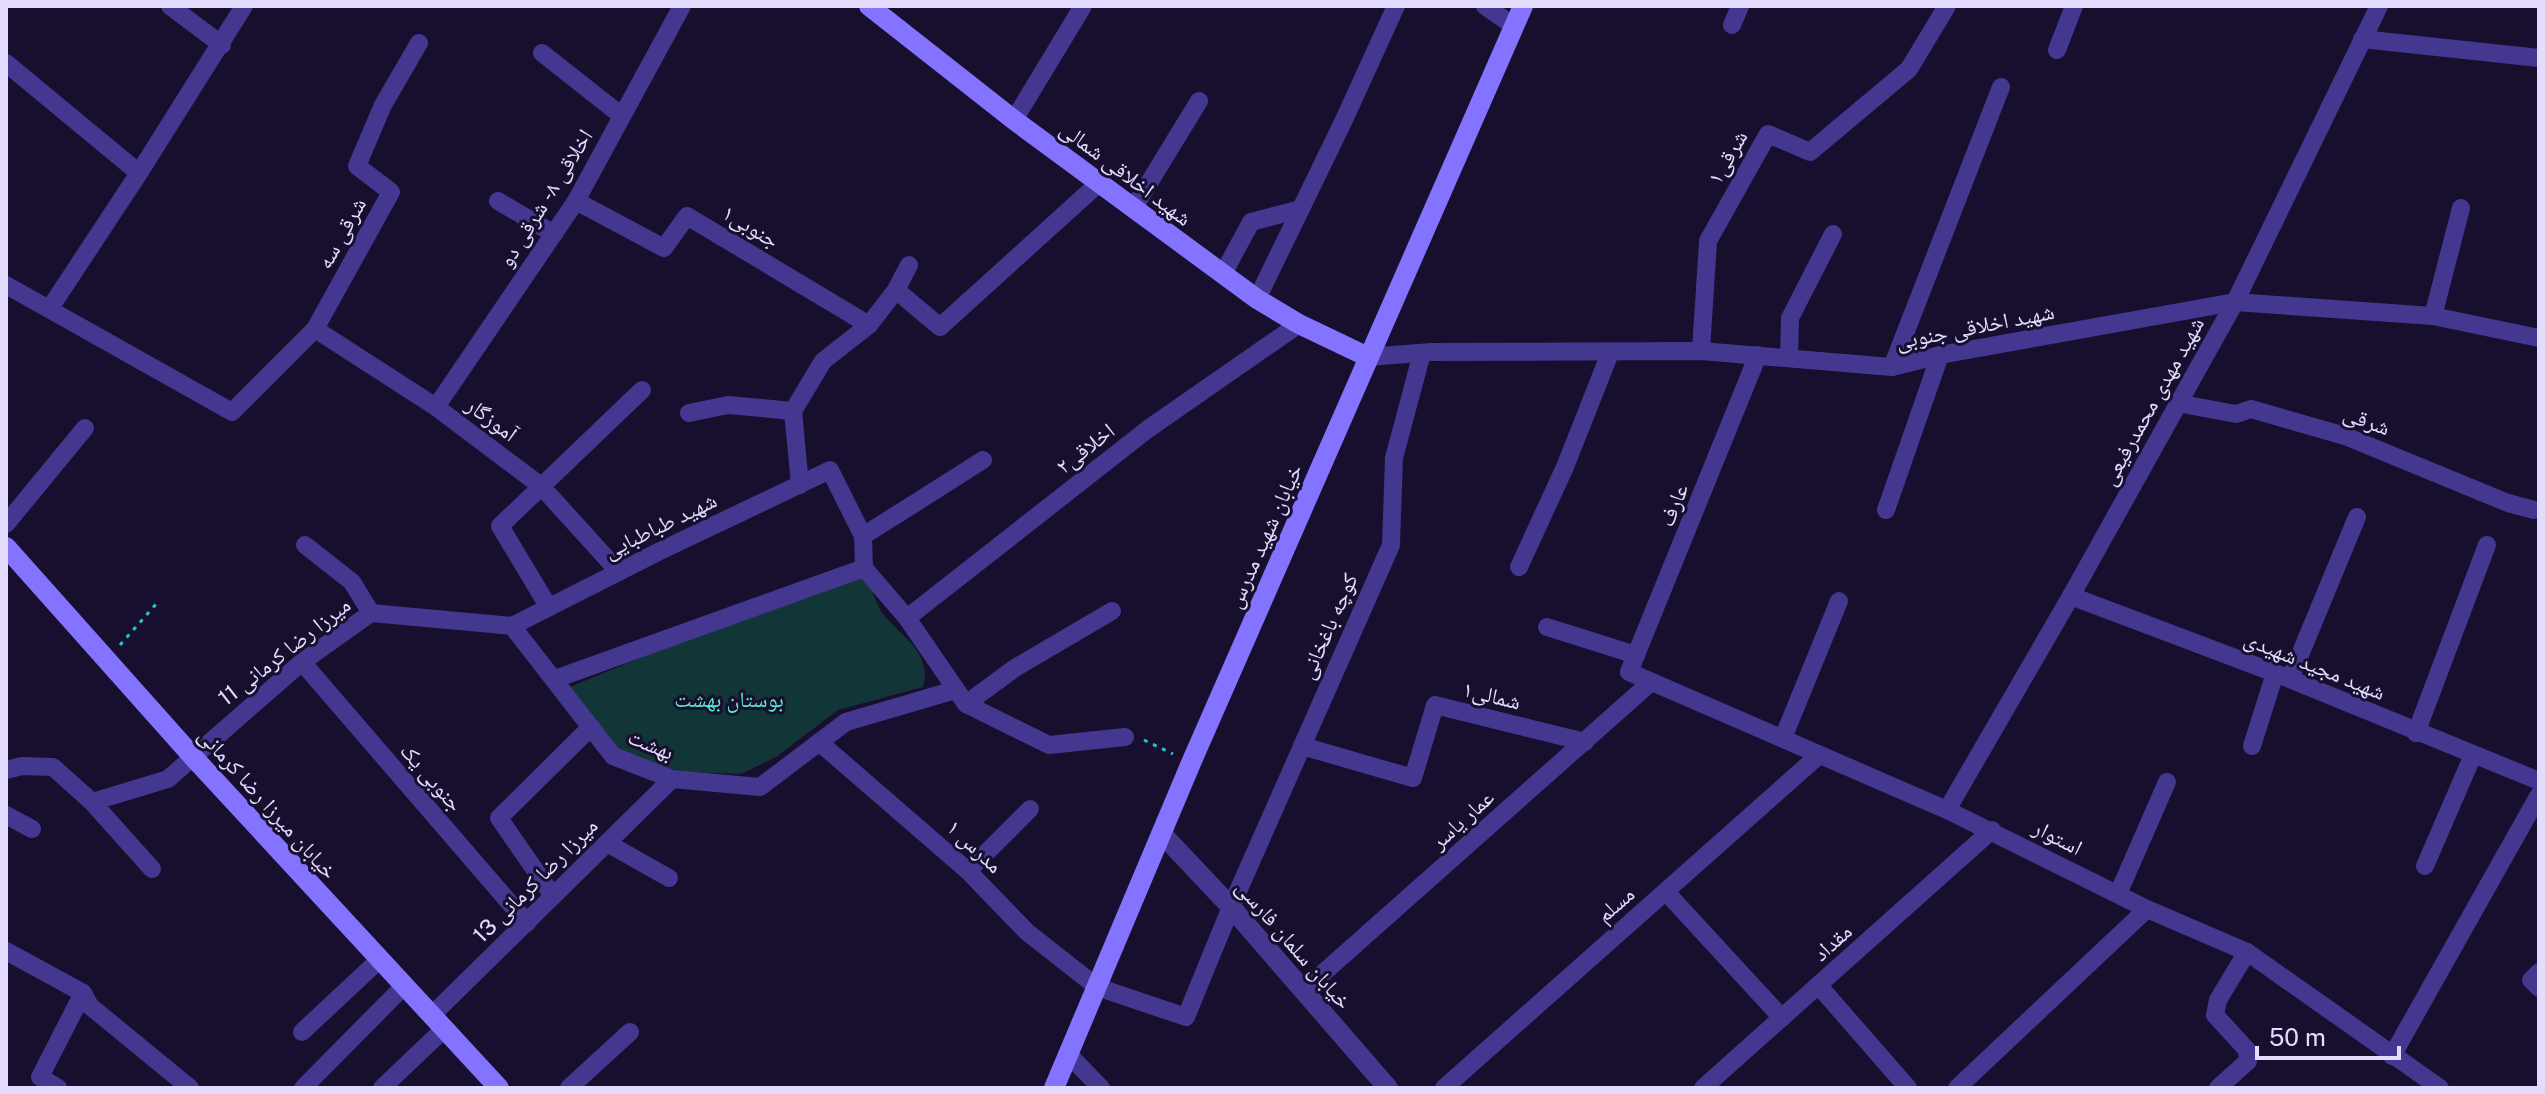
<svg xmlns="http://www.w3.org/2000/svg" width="2545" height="1094" font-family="'Public Sans','Noto Naskh Arabic',sans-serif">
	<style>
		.park { fill: #123638 }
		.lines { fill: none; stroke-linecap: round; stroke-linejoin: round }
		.path { stroke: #26c2c8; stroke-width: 3; stroke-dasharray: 4 6; stroke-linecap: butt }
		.minor { stroke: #433790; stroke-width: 18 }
		.tertiary { stroke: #433790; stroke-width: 20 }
		.secondary { stroke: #8473ff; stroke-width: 20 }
		.labels { text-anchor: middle; stroke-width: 6; stroke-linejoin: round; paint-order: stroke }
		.street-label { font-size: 22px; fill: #e3dcff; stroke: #170f2d }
		.park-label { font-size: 22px; fill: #5dead5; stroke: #170f2d }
	</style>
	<rect width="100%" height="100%" fill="#170f2d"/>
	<path class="park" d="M 866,575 C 871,586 875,601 881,611 C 898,636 933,650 923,687 L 838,710 L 776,757 L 741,774 L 683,772 L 648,763 L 623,753 L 611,743 L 570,687 L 669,646 Z"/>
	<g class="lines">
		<g class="path">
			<polyline points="120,645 158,602"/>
			<polyline points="1144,740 1173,754"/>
		</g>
		<g class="minor">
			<polyline points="170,6 222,45"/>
			<polyline points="1485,6 1514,26"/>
			<polyline points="1732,25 1740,6"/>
			<polyline points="2362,39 2539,58"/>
			<polyline points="2057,50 2074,6"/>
			<polyline points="542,53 622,116"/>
			<polyline points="6,63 139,173"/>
			<polyline points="1014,120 1083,6"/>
			<polyline points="498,201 554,234"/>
			<polyline points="576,201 664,248 687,216 869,325"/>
			<polyline points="1133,209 1199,101"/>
			<polyline points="1223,274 1251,222 1301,209"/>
			<polyline points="6,285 232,412 315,329 391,192 357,166 383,105 419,43"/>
			<polyline points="896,290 940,327 1099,183"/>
			<polyline points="1257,299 1343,122 1396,6"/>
			<polyline points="50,308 139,173 244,6"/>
			<polyline points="2433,316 2461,208"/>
			<polyline points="315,329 436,407 541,486 619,572"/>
			<polyline points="1701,351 1708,241 1768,134 1810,152 1909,69 1947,6"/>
			<polyline points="1758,355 1629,672 1947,810 2147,909 2247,952 2440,1088"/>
			<polyline points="1368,357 1431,352 1701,351 1892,367 1940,355 2235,302 2433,316 2539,338"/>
			<polyline points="1789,358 1790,318 1833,234"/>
			<polyline points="1892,367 2001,87"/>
			<polyline points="2177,403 2236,414 2251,409 2345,436 2508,503 2534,510"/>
			<polyline points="436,407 576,201 682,6"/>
			<polyline points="793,411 800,485"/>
			<polyline points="689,413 728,405 793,411 823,361 869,325 896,290 909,265"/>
			<polyline points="1886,510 1940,355"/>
			<polyline points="6,524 85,428"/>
			<polyline points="863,536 983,460"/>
			<polyline points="305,545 352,582 371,613"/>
			<polyline points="1519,567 1565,467 1610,353"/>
			<polyline points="2071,596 2275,673 2539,781"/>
			<polyline points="548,606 500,526 642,390"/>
			<polyline points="907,618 1148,429 1299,324"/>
			<polyline points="512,626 660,551 830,470 863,536 864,568 907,618 966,704 1049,745 1125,737"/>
			<polyline points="512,626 613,756 672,779 760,787 846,722 955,690"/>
			<polyline points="1547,627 1636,655"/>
			<polyline points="302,662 527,923"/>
			<polyline points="555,679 864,568"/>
			<polyline points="2290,679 2357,517"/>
			<polyline points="966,704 1015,668 1112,611"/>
			<polyline points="2416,733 2487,545"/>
			<polyline points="1783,738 1839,601"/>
			<polyline points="819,742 968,871 1027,932 1097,987 1186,1017 1231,907 1391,545 1394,458 1422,353"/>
			<polyline points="1302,746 1413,778 1435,705 1585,742"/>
			<polyline points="2252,746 2275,673"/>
			<polyline points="6,770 22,766 53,767 92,802 168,779 302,662 371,613 512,626"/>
			<polyline points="92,802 152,869"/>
			<polyline points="1947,810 2071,596 2235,302 2379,6"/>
			<polyline points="6,815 32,829"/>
			<polyline points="607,843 669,878"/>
			<polyline points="2425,866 2473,755"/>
			<polyline points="968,871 1030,809"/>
			<polyline points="1666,892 1782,1018"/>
			<polyline points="2118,894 2167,782"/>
			<polyline points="553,896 499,818 591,727"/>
			<polyline points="6,951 83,993 90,1006 190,1088"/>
			<polyline points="2539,972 2531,980 2539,988"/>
			<polyline points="1819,986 1908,1088"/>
			<polyline points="1304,990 1650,683"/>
			<polyline points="431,1016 672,779"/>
			<polyline points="302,1032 379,960"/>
			<polyline points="1069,1055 1101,1088"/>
			<polyline points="2392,1056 2539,795"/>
			<polyline points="58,1088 40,1077 83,993"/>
			<polyline points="303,1088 403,987"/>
			<polyline points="382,1088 444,1029"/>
			<polyline points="569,1088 630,1032"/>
			<polyline points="1444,1088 1818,756"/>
			<polyline points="1703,1088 1992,830"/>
			<polyline points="1957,1088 2147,909"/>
			<polyline points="2218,1088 2248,1061 2247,1050 2215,1015 2218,1000 2247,952"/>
		</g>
		<polyline class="tertiary" points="1162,834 1231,907 1388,1088"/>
		<g class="secondary">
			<polyline points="869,6 1014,120 1257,299 1299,324 1368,357"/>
			<polyline points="6,547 194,758 499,1088"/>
			<polyline points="1054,1088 1191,763 1523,6"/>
		</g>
	</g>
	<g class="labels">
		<g class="street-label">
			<text transform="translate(1727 157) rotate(-60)" y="8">شرقی۱</text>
			<text transform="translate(1126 173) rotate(37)" y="8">شهید اخلاقی شمالی</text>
			<text transform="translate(545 198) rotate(-58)" y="8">اخلاقی ۸ - شرقی دو</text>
			<text transform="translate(751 226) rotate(31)" y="8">جنوبی۱</text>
			<text transform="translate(341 233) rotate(-61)" y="8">شرقی سه</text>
			<text transform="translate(1975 326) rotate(-11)" y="8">شهید اخلاقی جنوبی</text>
			<text transform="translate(2152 401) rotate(-61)" y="8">شهید مهدی محمدرفیعی</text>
			<text transform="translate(492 419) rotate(37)" y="8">آموزگار</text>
			<text transform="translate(2367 420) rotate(20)" y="8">شرقی</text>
			<text transform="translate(1085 448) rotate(-38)" y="8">اخلاقی۲</text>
			<text transform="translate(1673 505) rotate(-68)" y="8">عارف</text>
			<text transform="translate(660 525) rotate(-26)" y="8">شهید طباطبایی</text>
			<text transform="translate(1264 536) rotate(-66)" y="8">خیابان شهید مدرس</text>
			<text transform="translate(1328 626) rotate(-66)" y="8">کوچه باغخانی</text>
			<text transform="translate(284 651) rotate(-38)" y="8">میرزا رضا کرمانی 11</text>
			<text transform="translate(2315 665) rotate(22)" y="8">شهید مجید شهیدی</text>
			<text transform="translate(1492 695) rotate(14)" y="8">شمالی۱</text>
			<text transform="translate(651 744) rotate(22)" y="8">بهشت</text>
			<text transform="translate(432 777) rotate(49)" y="8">جنوبی یک</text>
			<text transform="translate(268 803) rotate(48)" y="8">خیابان میرزا رضا کرمانی</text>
			<text transform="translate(1462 819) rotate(-42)" y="8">عمار یاسر</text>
			<text transform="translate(2058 837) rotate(27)" y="8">استوار</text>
			<text transform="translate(975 846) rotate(43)" y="8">مدرس ۱</text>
			<text transform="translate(535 880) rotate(-45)" y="8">میرزا رضا کرمانی 13</text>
			<text transform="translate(1615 904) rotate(-41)" y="8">مسلم</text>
			<text transform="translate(1832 942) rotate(-42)" y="8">مقداد</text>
			<text transform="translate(1294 944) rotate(49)" y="8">خیابان سلمان فارسی</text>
		</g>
		<g class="park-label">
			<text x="729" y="707">بوستان بهشت</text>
		</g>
	</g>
	<rect width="2545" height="1094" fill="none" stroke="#e3dcff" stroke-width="16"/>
	<path d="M2257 1046v12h142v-12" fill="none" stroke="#e3dcff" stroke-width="4"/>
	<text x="2269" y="1046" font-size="24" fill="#e3dcff" stroke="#170f2d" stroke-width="6" paint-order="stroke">50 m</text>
</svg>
